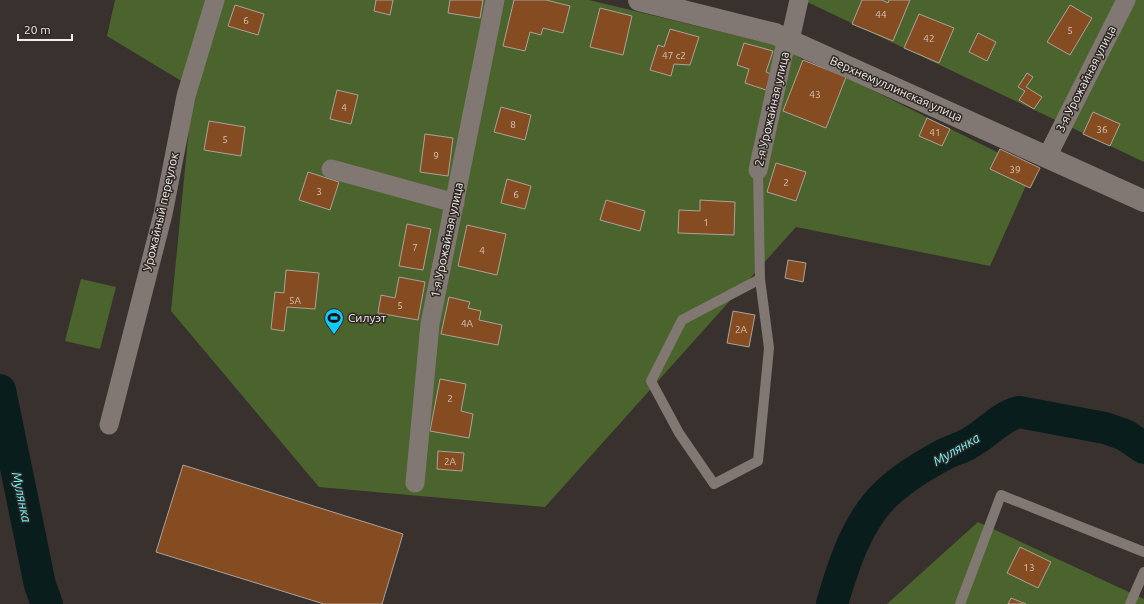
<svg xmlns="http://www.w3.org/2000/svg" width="1144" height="604" font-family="Ubuntu,sans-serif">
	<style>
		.green { fill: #4b642d }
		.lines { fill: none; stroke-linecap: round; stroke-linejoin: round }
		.river { stroke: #0a1d1d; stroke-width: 32 }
		.building { fill: #864c21; stroke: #aaa29c }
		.service { stroke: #817873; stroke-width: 10 }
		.minor { stroke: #817873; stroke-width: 19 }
		.tertiary { stroke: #817873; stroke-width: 22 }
		.labels { text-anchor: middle; stroke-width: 3; stroke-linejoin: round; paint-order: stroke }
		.number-label { font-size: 10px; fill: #d6c4b7 }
		.street-label { font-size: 12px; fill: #f1ece9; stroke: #2e2723 }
		.poi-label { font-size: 12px; fill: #f1ece9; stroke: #2e2723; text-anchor: start }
		.water-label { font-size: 13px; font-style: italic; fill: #6df8fe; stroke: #2e2723 }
	</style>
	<rect width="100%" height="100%" fill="#38312d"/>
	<g class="green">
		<polygon points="115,0 589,0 784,47 803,60 846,77 1033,170 990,266 796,227 545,507 319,487 171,311 193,88 107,36"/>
		<polygon points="803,0 1144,0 1144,162"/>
		<polygon points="81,279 116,287 100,349 65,341"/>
		<polygon points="978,522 1144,599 1144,604 887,604"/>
	</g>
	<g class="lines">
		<g class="river">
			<polyline points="0,390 40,585 47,604"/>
			<path d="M 832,604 C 843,566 857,521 887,493 C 903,478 926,464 945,454 C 953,450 961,448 968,444 C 986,435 999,417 1019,412 L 1105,428 L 1125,435 L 1144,448"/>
		</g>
	</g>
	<g class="building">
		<polygon points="376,0 393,0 390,15 374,11"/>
		<polygon points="450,0 483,0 480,18 448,13"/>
		<polygon points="514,0 546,0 570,6 563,33 543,28 541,35 530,32 525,51 503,46"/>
		<polygon points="862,0 882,0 888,3 889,0 910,0 893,41 852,24"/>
		<polygon points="235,5 264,14 258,35 228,26"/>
		<polygon points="1070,5 1092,18 1070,55 1047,42"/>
		<polygon points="600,8 632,16 623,55 590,47"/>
		<polygon points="919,14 954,28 939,63 904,48"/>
		<polygon points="670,29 699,37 690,65 674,64 671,76 650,70 658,45 664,47"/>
		<polygon points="978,33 996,42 987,61 969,52"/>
		<polygon points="744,43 773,51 766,72 771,74 766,90 745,83 749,69 737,65"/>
		<polygon points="803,60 846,77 826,128 783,111"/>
		<polygon points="1027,73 1033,77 1026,87 1042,97 1034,109 1019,100 1025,91 1018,87"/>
		<polygon points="337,90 358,95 351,124 330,119"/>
		<polygon points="501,107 531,115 525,140 494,132"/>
		<polygon points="1093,112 1120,124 1110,146 1083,134"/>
		<polygon points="927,118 950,129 942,146 919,136"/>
		<polygon points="209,121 245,127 241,156 204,150"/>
		<polygon points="425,134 453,138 448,176 420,172"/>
		<polygon points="1000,149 1040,168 1030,188 990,169"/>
		<polygon points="776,163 806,172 796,201 767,192"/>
		<polygon points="308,172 339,182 330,210 299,200"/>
		<polygon points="507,179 531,186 525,209 501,203"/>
		<polygon points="606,200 645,211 640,231 600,220"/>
		<polygon points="700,200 735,202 734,235 678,233 679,210 700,211"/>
		<polygon points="407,224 431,229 423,270 399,266"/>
		<polygon points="467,225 506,234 497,275 458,266"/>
		<polygon points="788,260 806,263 803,282 785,278"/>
		<polygon points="286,270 319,273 315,309 287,307 284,331 271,329 275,292 284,293"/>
		<polygon points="399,277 425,282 418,320 378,313 381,295 395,298"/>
		<polygon points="449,297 470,302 468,308 481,311 479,320 502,325 498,345 441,334"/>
		<polygon points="733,311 755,315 749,347 727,343"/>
		<polygon points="440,379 466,384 461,411 473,414 469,438 430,431"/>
		<polygon points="438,451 464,453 462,471 437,469"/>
		<polygon points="183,465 403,534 382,604 324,604 156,552"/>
		<polygon points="1020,547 1051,562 1038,588 1007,573"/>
		<polygon points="1011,598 1026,604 1008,604"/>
	</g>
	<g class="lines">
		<g class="service">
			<polyline points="758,170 760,279 682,320 651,381 679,433 714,484 758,461 769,348 760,279"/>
			<polyline points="960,604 1001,495 1144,552"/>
			<polyline points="1130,604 1144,572"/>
		</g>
		<g class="minor">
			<polyline points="1047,157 1126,0"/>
			<polyline points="331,169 455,203"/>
			<polyline points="758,170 784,51 790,40 799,0"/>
			<polyline points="109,425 163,214 186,96 215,0"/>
			<polyline points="415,483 430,324 495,0"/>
		</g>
		<polyline class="tertiary" points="639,0 775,34 1144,201"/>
	</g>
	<defs>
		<g id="stadium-pin" transform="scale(1)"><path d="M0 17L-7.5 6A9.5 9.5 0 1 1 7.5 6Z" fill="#11cafb" stroke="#2e2723"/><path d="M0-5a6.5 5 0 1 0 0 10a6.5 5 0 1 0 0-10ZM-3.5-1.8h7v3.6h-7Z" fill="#111"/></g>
	</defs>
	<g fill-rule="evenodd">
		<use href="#stadium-pin" x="334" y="318"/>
	</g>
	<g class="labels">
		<g class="number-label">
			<text x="881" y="18">44</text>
			<text x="246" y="24">6</text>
			<text x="1070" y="34">5</text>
			<text x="929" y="42">42</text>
			<text x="674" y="59">47 с2</text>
			<text x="815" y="98">43</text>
			<text x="344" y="111">4</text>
			<text x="513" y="128">8</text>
			<text x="1102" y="133">36</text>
			<text x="935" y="136">41</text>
			<text x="225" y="143">5</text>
			<text x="436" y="159">9</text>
			<text x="1015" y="173">39</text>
			<text x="786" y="186">2</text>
			<text x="319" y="195">3</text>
			<text x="516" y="198">6</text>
			<text x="706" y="226">1</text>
			<text x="415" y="251">7</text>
			<text x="482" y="254">4</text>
			<text x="295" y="304">5А</text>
			<text x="400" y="309">5</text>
			<text x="467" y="327">4А</text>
			<text x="741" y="333">2А</text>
			<text x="450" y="402">2</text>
			<text x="450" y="465">2А</text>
			<text x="1029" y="571">13</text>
		</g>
		<g class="street-label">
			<text transform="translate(1086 79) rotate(-63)" y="4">3-я Урожайная улица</text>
			<text transform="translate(896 89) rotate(24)" y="4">Верхнемуллинская улица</text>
			<text transform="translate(772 109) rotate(-77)" y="4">2-я Урожайная улица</text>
			<text transform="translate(161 212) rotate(-77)" y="4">Урожайный переулок</text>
			<text transform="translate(447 240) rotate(-78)" y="4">1-я Урожайная улица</text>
		</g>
		<g class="poi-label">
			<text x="348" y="322">Силуэт</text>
		</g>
		<g class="water-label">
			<text transform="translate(956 449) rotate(-30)" y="5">Мулянка</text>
			<text transform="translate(22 497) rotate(78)" y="5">Мулянка</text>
		</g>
	</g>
	<path d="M18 34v6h54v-6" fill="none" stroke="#f1ece9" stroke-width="2"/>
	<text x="24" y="34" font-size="12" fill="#f1ece9" stroke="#2e2723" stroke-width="3" paint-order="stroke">20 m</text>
</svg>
